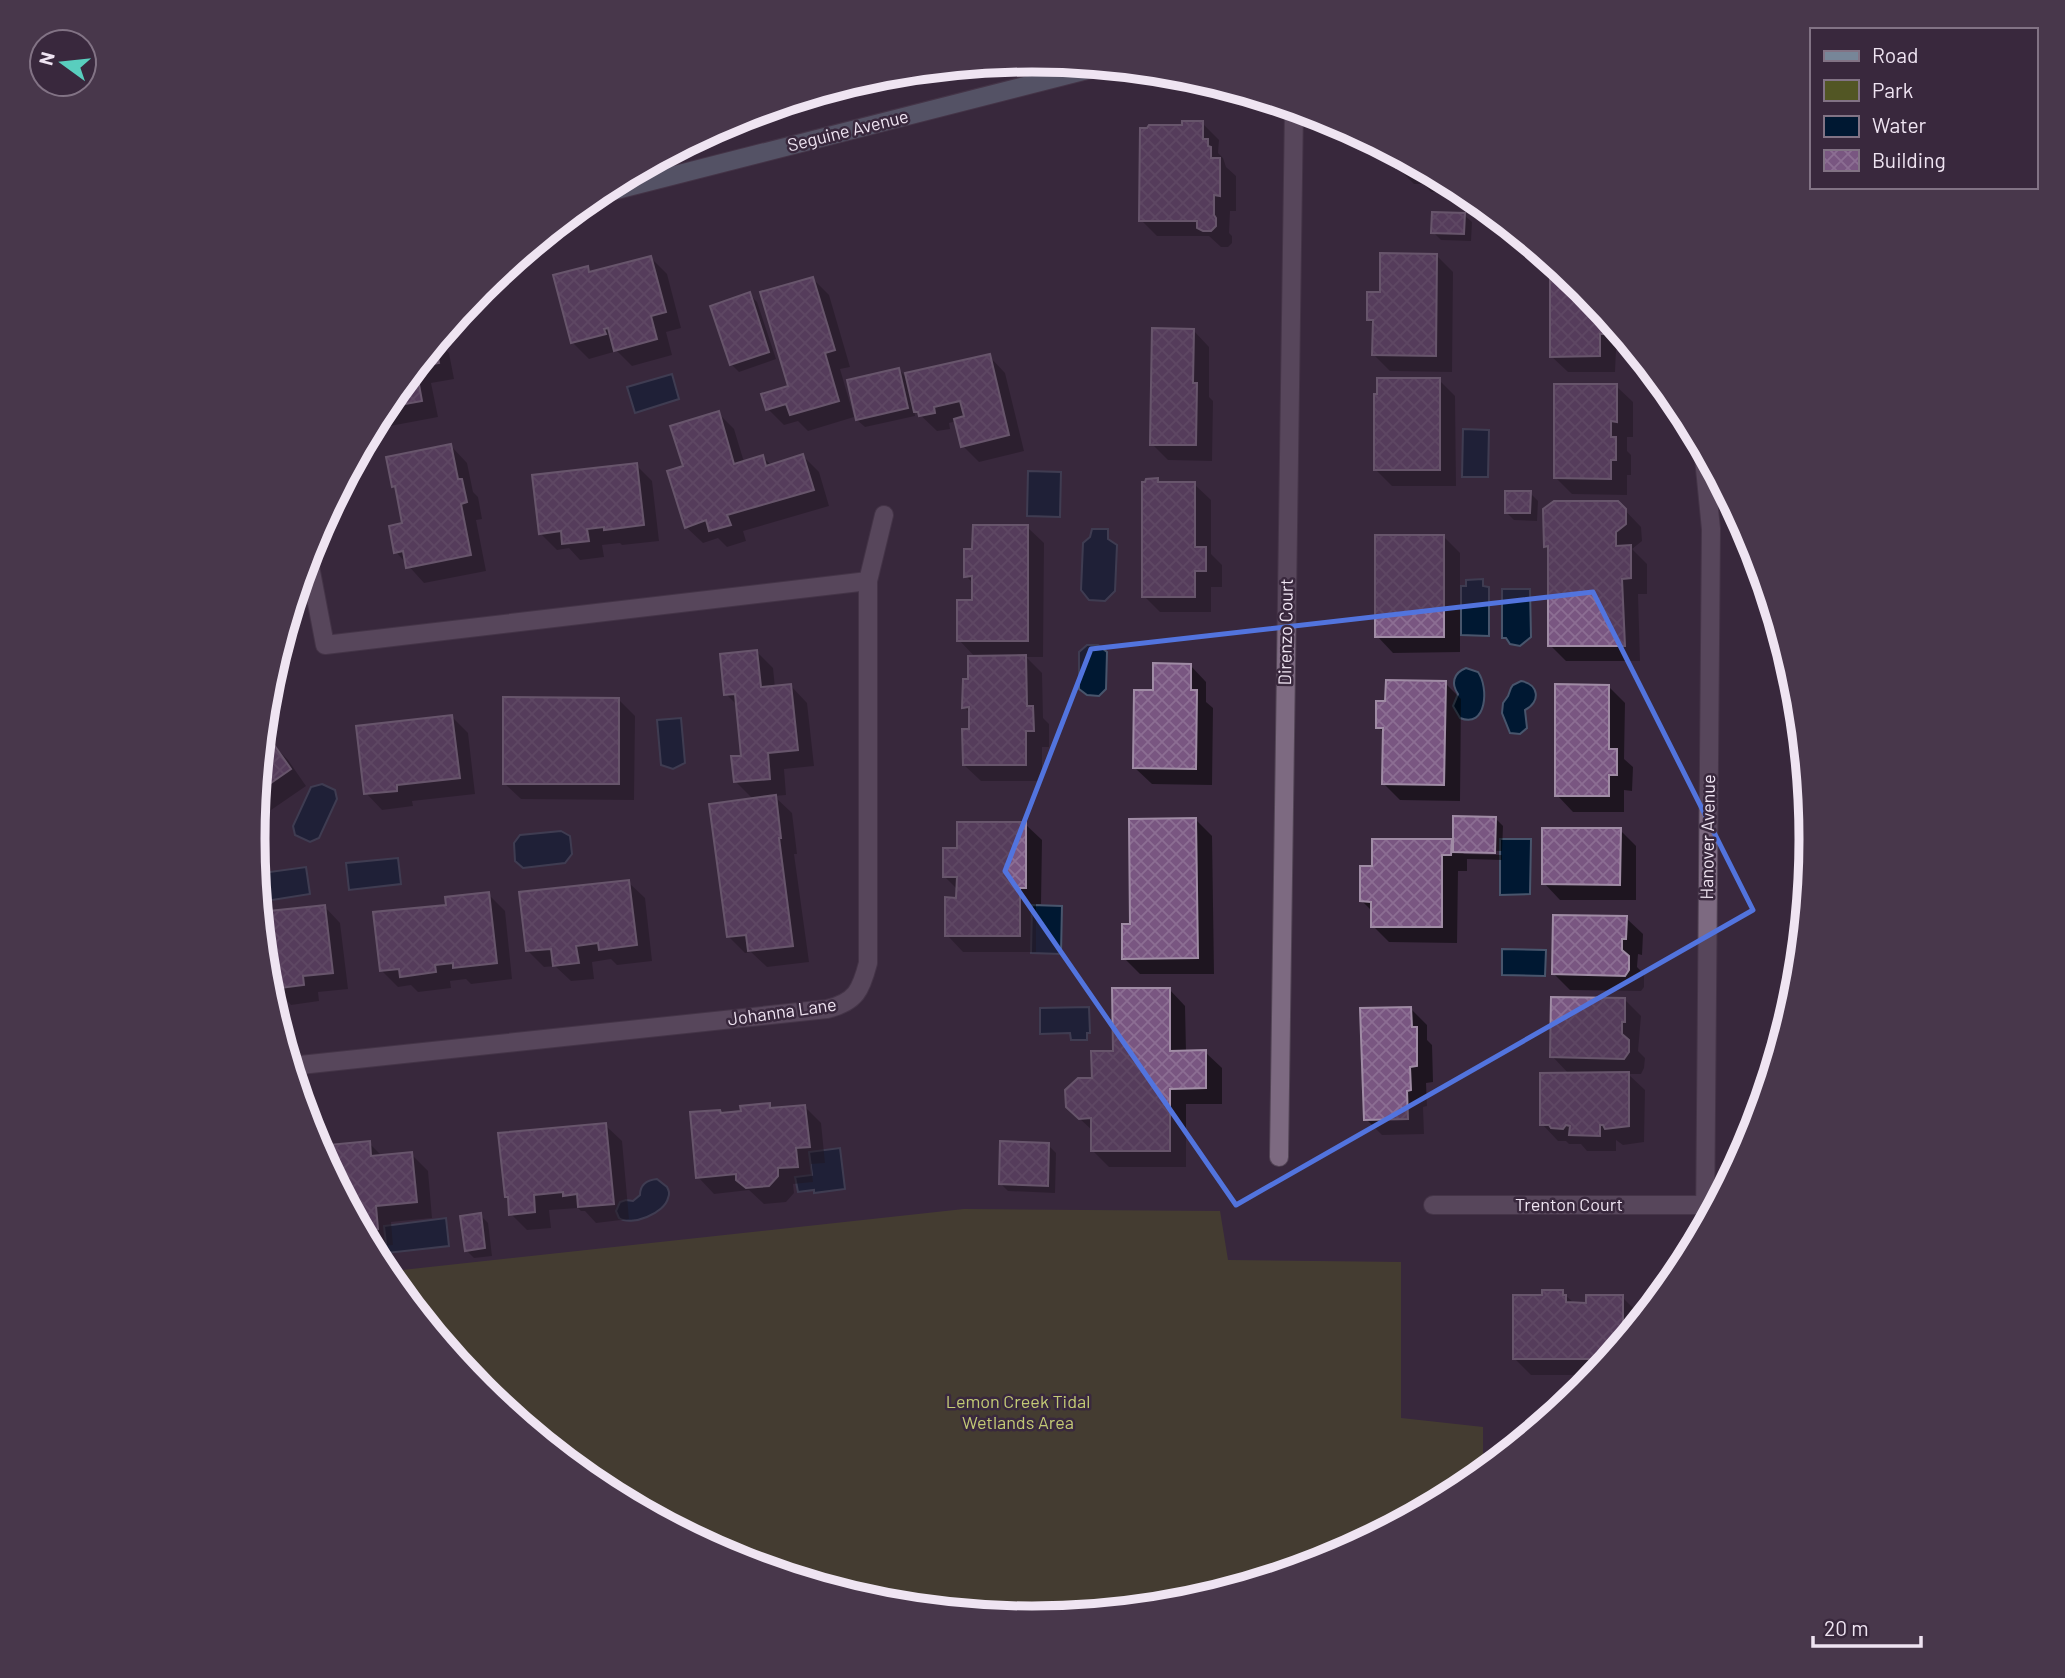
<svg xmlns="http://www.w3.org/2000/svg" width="2065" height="1678" font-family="Barlow,sans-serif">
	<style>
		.green { fill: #525624 }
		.water { fill: #001832; stroke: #48556c; stroke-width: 2 }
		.shadow { fill: #0007 }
		.building { fill: url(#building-cross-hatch); stroke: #a08ca5; stroke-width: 2 }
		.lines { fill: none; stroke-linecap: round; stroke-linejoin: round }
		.street-casing { stroke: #524455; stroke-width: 20 }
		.secondary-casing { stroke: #524455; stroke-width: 20 }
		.street { stroke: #7d6a81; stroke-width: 18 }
		.secondary { stroke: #778698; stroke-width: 18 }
		.marked { fill: none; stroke: #5274de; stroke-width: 5; stroke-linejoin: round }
		.labels { text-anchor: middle; stroke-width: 5; stroke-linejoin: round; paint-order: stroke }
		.street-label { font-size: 18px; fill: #efe4f2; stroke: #39283d }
		.park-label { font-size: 18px; fill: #c3ca75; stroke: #39283d }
		.rim { fill: none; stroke: #efe4f2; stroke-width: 9 }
	</style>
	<defs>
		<pattern id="building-cross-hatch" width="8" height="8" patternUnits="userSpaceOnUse" patternTransform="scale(1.75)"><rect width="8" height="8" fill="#795681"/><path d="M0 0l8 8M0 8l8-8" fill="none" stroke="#8c6e93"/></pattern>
	</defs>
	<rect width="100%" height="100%" fill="#39283d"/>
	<polygon class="green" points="964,1209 1220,1211 1228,1260 1401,1262 1401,1418 1483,1427 1483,1473 1465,1487 1330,1559 1184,1604 1032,1618 880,1603 734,1559 599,1487 481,1390 384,1272"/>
	<g class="water">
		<polygon points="672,374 679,399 635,413 627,387"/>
		<polygon points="1463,429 1489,430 1488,477 1462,477"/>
		<polygon points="1028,471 1061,472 1060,517 1027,516"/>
		<polygon points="1092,529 1108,529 1108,539 1117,545 1115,591 1105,601 1089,600 1081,590 1083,543 1090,537"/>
		<polygon points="1483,579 1483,586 1489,587 1489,636 1461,635 1461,586 1466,586 1466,580"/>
		<polygon points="1502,589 1530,589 1531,637 1520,646 1510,644 1506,638 1502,638"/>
		<polygon points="1087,645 1098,645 1107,652 1106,689 1099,696 1087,695 1079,689 1079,652"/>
		<path d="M 1466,668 L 1478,672 C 1489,687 1487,729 1460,718 L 1453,706 L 1458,694 C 1451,684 1453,673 1466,668 Z"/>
		<path d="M 1521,681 C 1539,684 1541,702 1525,710 L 1527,728 L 1520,734 L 1510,733 L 1502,713 L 1503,703 L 1508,696 L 1511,688 L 1513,685 Z"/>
		<polygon points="681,718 685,763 673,769 661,765 657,720"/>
		<polygon points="322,784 335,790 337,799 319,838 310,842 295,835 293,826 311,787"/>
		<polygon points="561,831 570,836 572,854 565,863 523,868 515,861 514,843 520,835"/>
		<polygon points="1500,839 1531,839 1530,894 1500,895"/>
		<polygon points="398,858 401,884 349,890 346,863"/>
		<polygon points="306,867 310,894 266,901 259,895 257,881 262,876 262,873"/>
		<polygon points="1032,905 1062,906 1061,954 1031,953"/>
		<polygon points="1502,949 1546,950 1545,976 1502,975"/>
		<polygon points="1089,1007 1090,1033 1087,1033 1087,1040 1071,1040 1070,1033 1040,1034 1040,1008"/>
		<polygon points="840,1148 845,1189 814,1193 814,1190 798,1192 795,1177 812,1175 809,1152"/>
		<path d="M 657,1179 L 667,1187 C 669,1191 670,1193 668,1198 C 665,1213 631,1227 619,1218 L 616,1211 L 620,1202 L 626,1200 L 633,1201 L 640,1195 C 640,1184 647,1180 657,1179 Z"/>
		<polygon points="446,1218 449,1246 387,1253 384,1226"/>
	</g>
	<g class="shadow">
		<polygon points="1202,123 1219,140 1218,153 1223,158 1226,167 1236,176 1236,211 1230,211 1229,233 1232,236 1232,243 1228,247 1221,247 1209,236 1157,236 1141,220 1184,127"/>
		<polygon points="1398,155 1463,189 1463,192 1431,192 1424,184 1414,184 1398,168"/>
		<polygon points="1464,215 1472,222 1471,241 1441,240 1433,232"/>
		<polygon points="1437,256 1453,272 1452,372 1390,371 1374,355 1374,325 1368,319 1381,294"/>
		<polygon points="650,257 667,274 681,328 666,332 672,355 632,366 617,351 589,359 572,342 587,268 592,273"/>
		<polygon points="813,279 829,295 850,367 840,369 854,417 808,431 798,421 784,425 768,409 790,387"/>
		<polygon points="1584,288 1621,333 1621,350 1616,350 1615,372 1568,372 1551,356"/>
		<polygon points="749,294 757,302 776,359 739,372 731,364"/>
		<polygon points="1193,330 1209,347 1209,397 1213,401 1212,461 1168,460 1152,444"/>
		<polygon points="437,341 449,353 454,379 431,383 438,417 390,426 379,416 385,406"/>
		<polygon points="989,356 1005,373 1024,451 979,462 963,446 957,421 949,423 950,429 937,431 914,409 915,416 865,427 857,420 899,370 908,379"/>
		<polygon points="1439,380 1455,396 1456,486 1392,486 1376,470"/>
		<polygon points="1616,386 1633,402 1633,437 1627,437 1627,451 1631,455 1631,475 1627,475 1627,495 1572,494 1556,478"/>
		<polygon points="718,413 734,429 744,462 763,457 772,466 803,456 819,472 829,506 743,531 746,541 727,547 718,538 703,543 686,527 685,467"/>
		<polygon points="451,446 467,463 473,492 478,497 482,519 476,520 486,571 424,583 396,552 405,525 398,490 393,486"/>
		<polygon points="636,465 652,481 659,541 622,545 620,543 602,545 604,557 580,560 569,548 557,550 540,533"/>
		<polygon points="1157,480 1162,484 1194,484 1211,500 1211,554 1222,565 1222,587 1211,587 1211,612 1160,612 1144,596"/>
		<polygon points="1530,493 1538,501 1537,521 1514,520 1506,512"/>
		<polygon points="1618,503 1641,527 1642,541 1632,549 1647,564 1647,594 1638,594 1640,661 1566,661 1550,645 1550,550 1545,546"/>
		<polygon points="1027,527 1044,543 1043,657 1026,657 1042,673 1043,718 1049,724 1049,747 1042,747 1042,781 981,781 964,765 970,731 970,713 964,707 976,658 959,640 974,602 974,584 966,576 974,551"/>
		<polygon points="1443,536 1460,553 1460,652 1393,653 1377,636"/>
		<polygon points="757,652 773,668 775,688 791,686 807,703 814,766 784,769 786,795 774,796 792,813 797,854 794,854 809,962 767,967 751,952 745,953 728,936 754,800 736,782 743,757 738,706 726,694"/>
		<polygon points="1190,665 1206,682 1206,702 1213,708 1212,785 1152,784 1135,768"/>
		<polygon points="1445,683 1461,699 1460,801 1400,800 1384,784 1384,733 1378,727 1387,703"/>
		<polygon points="1608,686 1625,703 1624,759 1633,767 1632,791 1624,790 1624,812 1573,812 1557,795"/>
		<polygon points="618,699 635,716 634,800 521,799 504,783"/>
		<polygon points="452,717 468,733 475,794 412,801 413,806 382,810 366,793"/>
		<polygon points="263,740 268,747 272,744 288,760 306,786 255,821"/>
		<polygon points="1805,769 1812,839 1810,862 1805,857 1806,835 1799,828 1805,808"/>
		<polygon points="1495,818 1503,826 1502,851 1460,850 1464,854 1502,855 1502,860 1467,859 1467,871 1458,871 1457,943 1389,942 1373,926 1373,912 1362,901 1374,868 1451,841 1454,845"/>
		<polygon points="1196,820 1212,836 1214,974 1140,974 1124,958 1132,926"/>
		<polygon points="1025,824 1042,840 1041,904 1036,904 1036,952 963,952 947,935 958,890 945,877 958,850"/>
		<polygon points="1620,830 1636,846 1636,900 1560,900 1544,883"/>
		<polygon points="628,882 645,898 652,961 617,965 611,959 592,962 594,979 571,981 555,966 544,967 528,951"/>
		<polygon points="488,894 505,911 512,979 471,984 466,979 450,981 451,988 418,992 411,985 398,987 382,971 448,907"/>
		<polygon points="324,906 340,923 348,989 318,992 319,1001 291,1005 286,999 271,1001 268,991 261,923"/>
		<polygon points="1626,918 1643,934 1642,955 1638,954 1637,967 1644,974 1644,987 1641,991 1570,990 1554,974"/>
		<polygon points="1799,949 1801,949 1799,969"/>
		<polygon points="1169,989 1185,1006 1186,1052 1205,1052 1222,1068 1222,1104 1186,1104 1186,1167 1109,1167 1093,1151 1093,1131 1067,1107 1093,1080"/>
		<polygon points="1624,999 1641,1016 1638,1051 1645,1058 1644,1068 1641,1074 1628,1074 1645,1090 1644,1142 1623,1145 1616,1140 1616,1151 1587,1151 1581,1144 1569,1144 1566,1141 1558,1141 1542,1124 1569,1074 1552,1056"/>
		<polygon points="1410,1008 1427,1025 1427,1040 1432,1045 1433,1082 1426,1083 1427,1106 1423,1107 1424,1134 1382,1135 1366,1119"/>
		<polygon points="769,1105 773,1110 805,1107 821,1123 825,1163 811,1164 813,1182 793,1184 794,1193 786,1202 764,1204 749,1190 714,1194 698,1177 720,1112 723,1115 743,1113"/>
		<polygon points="605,1125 622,1141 629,1219 596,1223 585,1211 581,1211 578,1208 549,1210 551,1228 527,1230 511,1214 510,1200 506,1196"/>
		<polygon points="369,1143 383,1157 411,1154 428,1171 432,1218 391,1222 393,1245 371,1247 318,1148"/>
		<polygon points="1048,1145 1056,1153 1055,1193 1008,1191 1001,1184"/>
		<polygon points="480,1215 488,1223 492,1256 474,1258 466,1250"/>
		<polygon points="1562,1292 1575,1304 1588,1304 1622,1297 1638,1313 1638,1324 1596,1375 1531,1375 1514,1358 1544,1296"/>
	</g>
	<g class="building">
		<polygon points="1182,121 1203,121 1203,139 1208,139 1208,146 1211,147 1211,158 1220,158 1220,196 1214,195 1214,215 1216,218 1216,226 1211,231 1203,231 1197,228 1197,221 1139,221 1140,128 1147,128 1149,125 1182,125"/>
		<polygon points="1396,154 1438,176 1413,176 1413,169 1396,168"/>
		<polygon points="1432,212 1465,213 1464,234 1431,233"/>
		<polygon points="1380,253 1437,254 1436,356 1372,355 1373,320 1367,320 1367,292 1380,292"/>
		<polygon points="651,256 666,312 651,316 657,339 614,351 608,328 604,329 606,334 571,343 553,275 588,266 589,272"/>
		<polygon points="1550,260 1584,288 1605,314 1606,334 1600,334 1600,356 1550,357"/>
		<polygon points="813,277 835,350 825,353 839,401 790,415 786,404 766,410 761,394 788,386 760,292"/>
		<polygon points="750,292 769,352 730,365 710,306"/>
		<polygon points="1152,328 1194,329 1193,383 1197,383 1196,445 1150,445"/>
		<polygon points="435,344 439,363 417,367"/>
		<polygon points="990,354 1009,435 961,447 954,419 964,416 960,401 934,407 935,413 919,416 918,412 914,412 905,373"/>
		<polygon points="416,368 422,401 383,408 385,406"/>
		<polygon points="899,368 908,408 856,420 847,380"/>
		<polygon points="1377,378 1440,378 1440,470 1374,470 1374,394 1377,394"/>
		<polygon points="1554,384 1617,384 1617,422 1611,421 1611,437 1616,437 1616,460 1611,460 1611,479 1554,478"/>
		<polygon points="719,411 734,464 763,455 766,466 803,454 814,490 727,515 731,525 709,531 706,520 685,528 667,471 683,466 670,426"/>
		<polygon points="451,444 458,479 462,479 467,502 461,504 471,555 406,568 403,551 394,553 389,526 402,523 395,486 392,487 386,457"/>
		<polygon points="637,463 644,525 604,530 604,527 587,529 589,541 562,544 561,531 539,534 532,475"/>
		<polygon points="1158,478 1158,482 1195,482 1195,547 1206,547 1206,571 1195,571 1195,597 1142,597 1142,482 1145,482 1146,479"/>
		<polygon points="1505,491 1531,491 1530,513 1505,513"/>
		<polygon points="1554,501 1618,501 1626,509 1626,524 1616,532 1616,546 1631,545 1631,578 1622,579 1625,646 1548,646 1548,546 1544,547 1543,509"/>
		<polygon points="973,525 1028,525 1028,641 957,641 957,600 972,600 972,576 964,577 964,549 972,549"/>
		<rect x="1375" y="535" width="69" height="102"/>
		<polygon points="757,650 761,687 791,684 798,750 768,753 770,779 734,782 731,756 741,756 735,694 724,695 720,654"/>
		<polygon points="1026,655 1027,706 1033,706 1034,731 1026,731 1026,765 963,765 962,729 969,729 969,707 962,708 963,679 968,679 968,656"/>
		<polygon points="1153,663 1191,664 1191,690 1197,690 1196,769 1133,768 1134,690 1153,690"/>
		<polygon points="1386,680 1446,681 1444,785 1382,784 1383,728 1376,728 1376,701 1385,701"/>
		<polygon points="1555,684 1609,685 1609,749 1617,749 1617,775 1609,775 1609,796 1555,796"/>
		<polygon points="1795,685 1797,687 1801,729 1796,729"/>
		<polygon points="503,697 619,698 619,784 503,784"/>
		<polygon points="452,715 460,778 397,785 397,791 364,794 356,726"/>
		<polygon points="272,742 291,769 258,792 262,749"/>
		<polygon points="1803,756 1812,839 1810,858 1804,858 1804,829 1797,829 1797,806 1803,806"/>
		<polygon points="776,795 781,838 779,838 793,946 748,951 746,935 727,937 709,804"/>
		<polygon points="1453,816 1496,817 1495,853 1453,852"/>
		<polygon points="1196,818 1198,958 1122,959 1122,924 1130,924 1129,819"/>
		<polygon points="957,822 1026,822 1026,888 1020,888 1020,936 945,936 945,897 956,898 957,877 943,877 943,848 957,848"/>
		<polygon points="1542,828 1621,828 1620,885 1542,884"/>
		<polygon points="1372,839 1452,839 1451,855 1442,855 1442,927 1371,927 1371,902 1360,901 1360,866 1372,866"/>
		<polygon points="629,880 637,945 599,950 598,943 576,946 579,963 553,966 551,949 526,951 519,892"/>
		<polygon points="489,892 497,963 453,968 453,963 435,965 436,972 400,977 399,969 380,971 373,912 446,905 445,897"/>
		<polygon points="325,905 333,973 303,976 304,985 273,989 272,983 267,984 260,912"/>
		<polygon points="1553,915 1627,916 1626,939 1622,939 1622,950 1629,956 1629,970 1625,976 1552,974"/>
		<polygon points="1112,988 1170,988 1170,1051 1206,1050 1206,1088 1170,1089 1170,1151 1091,1151 1091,1118 1079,1119 1066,1107 1065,1090 1078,1078 1092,1078 1091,1051 1113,1051"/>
		<polygon points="1551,997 1625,998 1625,1022 1622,1022 1622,1034 1629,1040 1629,1052 1624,1059 1550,1057"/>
		<polygon points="1411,1007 1412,1027 1417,1027 1417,1066 1410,1067 1411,1090 1407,1091 1408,1119 1364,1120 1360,1008"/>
		<polygon points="1629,1072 1629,1126 1605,1129 1603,1125 1600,1125 1600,1136 1569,1135 1570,1126 1566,1125 1563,1129 1551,1128 1549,1125 1540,1125 1540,1073"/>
		<polygon points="770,1103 770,1108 805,1105 810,1147 796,1148 798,1167 778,1168 778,1176 769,1186 746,1188 736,1180 736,1174 696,1178 690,1112 720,1110 721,1113 741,1111 740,1106"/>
		<polygon points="606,1123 614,1204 578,1207 577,1194 563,1196 563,1192 534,1195 535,1212 509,1215 508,1197 505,1197 498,1133"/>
		<polygon points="370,1141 371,1156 412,1152 417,1202 376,1206 378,1229 362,1230 317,1146"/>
		<polygon points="1000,1141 1049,1143 1048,1186 999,1184"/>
		<polygon points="481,1213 485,1248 465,1251 460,1216"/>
		<polygon points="1542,1290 1563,1290 1563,1295 1566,1295 1566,1302 1586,1303 1586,1295 1623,1295 1623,1343 1609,1359 1513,1359 1513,1295 1542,1295"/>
	</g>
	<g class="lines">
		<g class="street-casing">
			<g id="street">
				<polyline points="1703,448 1711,529 1705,1227"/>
				<polyline points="308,556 325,645 868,581"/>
				<path d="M 291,1066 L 827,1009 C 856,1002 861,990 868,963 L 868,581 L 884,515"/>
				<polyline points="1279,1157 1294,108"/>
				<polyline points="1433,1205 1705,1205"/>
			</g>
		</g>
		<g class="secondary-casing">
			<polyline id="secondary" points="593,196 1103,66"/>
		</g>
		<use href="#street" class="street"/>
		<use href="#secondary" class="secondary"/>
	</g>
	<path d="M0 0H2065V1678H0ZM 1593,592 L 1753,910 L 1236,1205 L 1005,871 L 1091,649 Z" fill="#39283d" fill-opacity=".55" fill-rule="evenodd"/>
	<path class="marked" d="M 1593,592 L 1753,910 L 1236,1205 L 1005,871 L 1091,649 Z"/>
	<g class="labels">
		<g class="street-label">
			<text transform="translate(848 131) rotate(-14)" y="6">Seguine Avenue</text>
			<text transform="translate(1286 632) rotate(-89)" y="6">Direnzo Court</text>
			<text transform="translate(1708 837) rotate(-89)" y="6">Hanover Avenue</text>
			<text transform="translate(782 1012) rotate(-8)" y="6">Johanna Lane</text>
			<text x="1569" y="1211">Trenton Court</text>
		</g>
		<g class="park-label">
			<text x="1018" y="1408">Lemon Creek Tidal<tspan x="1018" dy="21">Wetlands Area</tspan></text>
		</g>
	</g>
	<path d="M0 0H2065V1678H0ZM265 839a767 767 0 1 1 1534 0a767 767 0 1 1-1534 0Z" fill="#48374b" fill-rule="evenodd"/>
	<path class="rim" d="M265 839a767 767 0 1 1 1534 0a767 767 0 1 1-1534 0Z"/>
	<rect x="1810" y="28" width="228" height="161" fill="#39283d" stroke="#827385" stroke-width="2"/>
	<rect x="1824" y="51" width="35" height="10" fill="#778698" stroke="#827385" stroke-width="2"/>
	<text x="1872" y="63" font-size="21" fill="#efe4f2">Road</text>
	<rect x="1824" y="80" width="35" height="21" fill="#525624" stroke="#827385" stroke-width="2"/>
	<text x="1872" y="98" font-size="21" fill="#efe4f2">Park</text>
	<rect x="1824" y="116" width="35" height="21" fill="#001832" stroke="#827385" stroke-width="2"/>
	<text x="1872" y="133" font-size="21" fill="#efe4f2">Water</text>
	<rect x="1824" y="150" width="35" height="21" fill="url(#building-cross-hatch)" stroke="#827385" stroke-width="2"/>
	<text x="1872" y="168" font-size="21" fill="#efe4f2">Building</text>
	<g transform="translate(63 63) rotate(285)"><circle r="33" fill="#39283d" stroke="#827385" stroke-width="2"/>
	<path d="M0-5L12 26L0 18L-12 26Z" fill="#59cebe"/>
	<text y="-10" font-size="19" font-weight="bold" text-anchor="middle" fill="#efe4f2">N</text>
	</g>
	<path d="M1813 1636v10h108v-10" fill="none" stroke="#efe4f2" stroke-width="3.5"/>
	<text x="1824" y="1636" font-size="21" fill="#efe4f2" stroke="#39283d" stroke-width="5" paint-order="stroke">20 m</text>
</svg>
